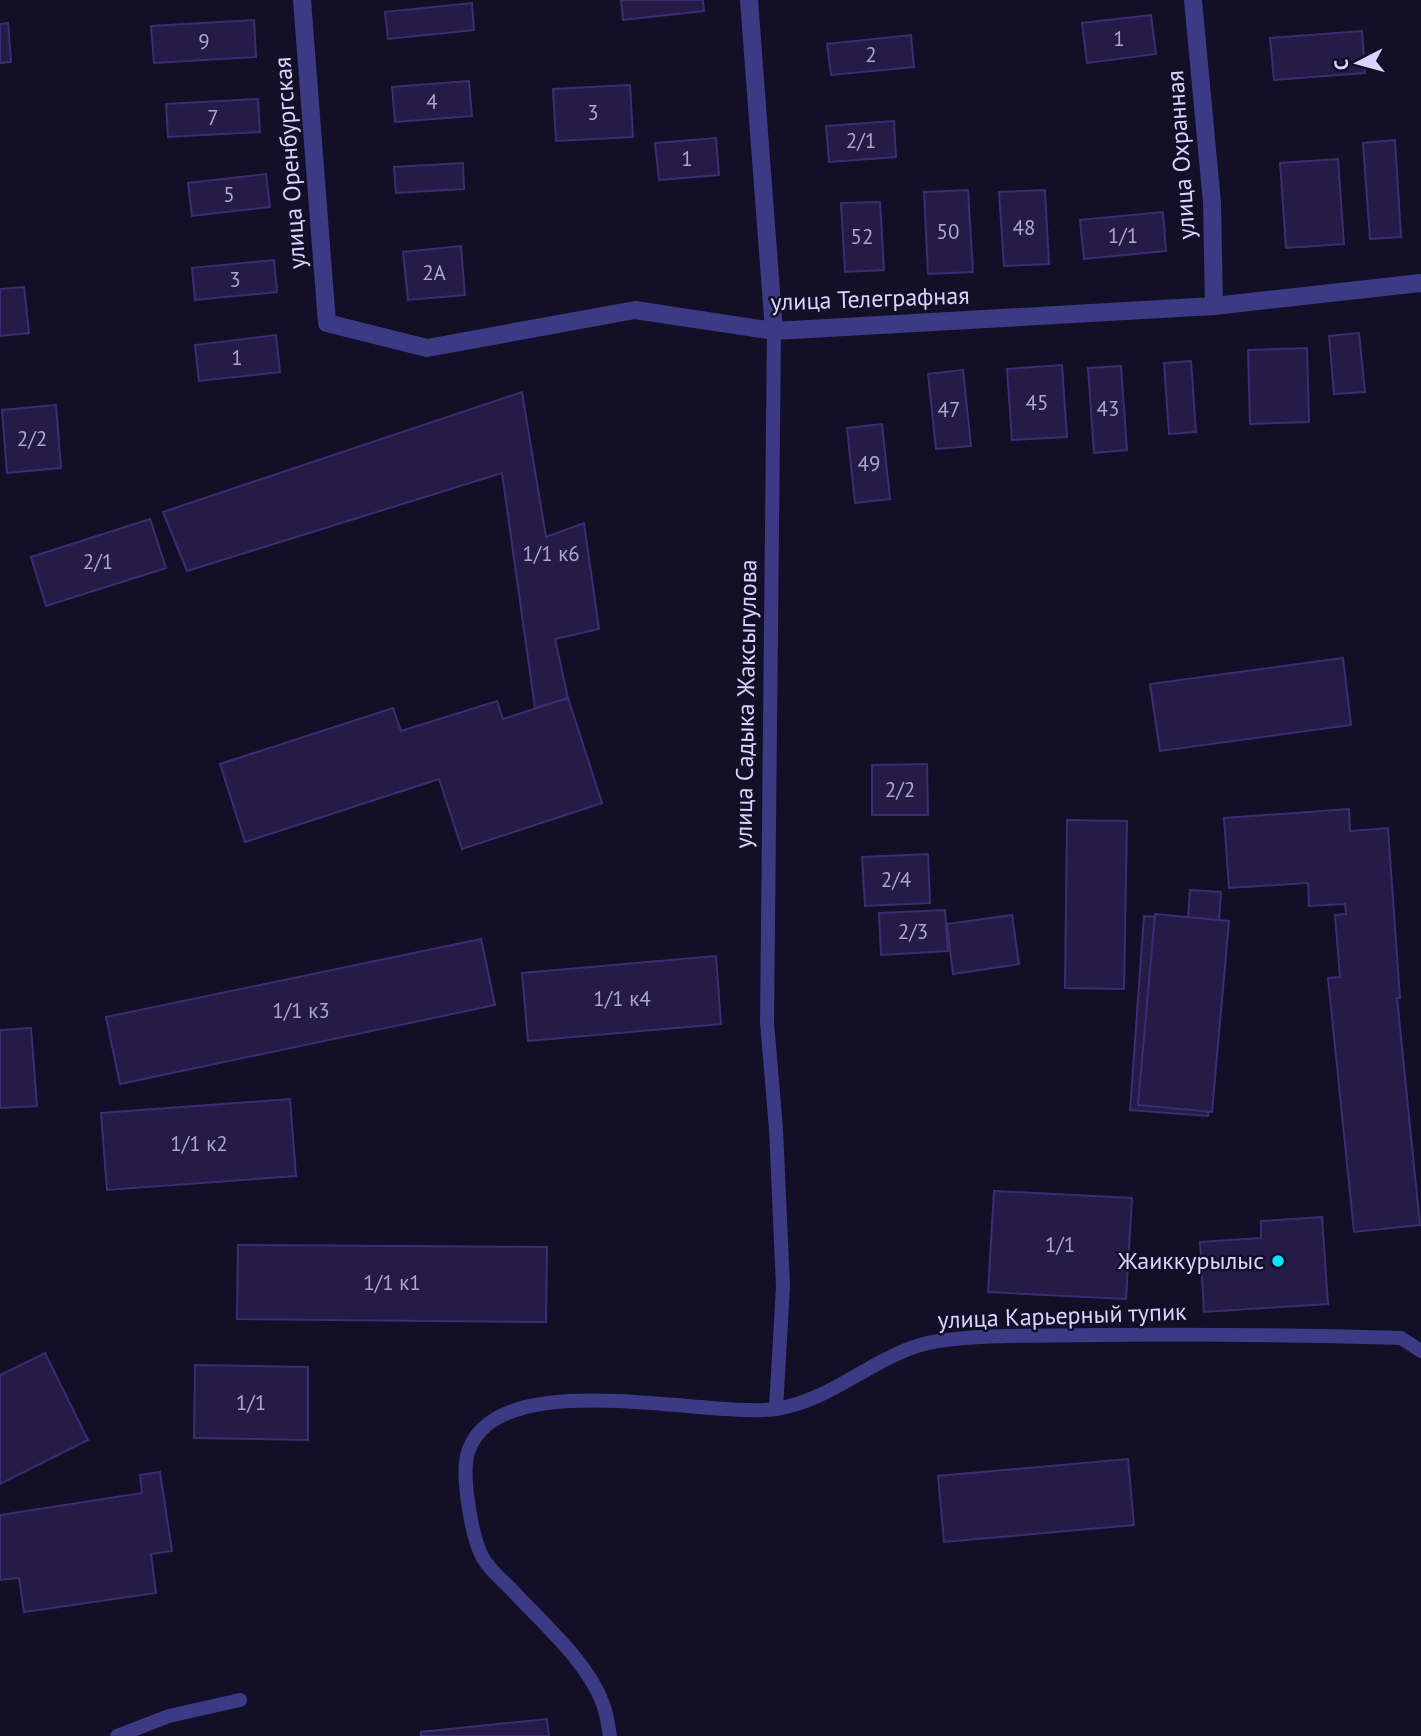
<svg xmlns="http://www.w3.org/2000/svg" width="1421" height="1736" font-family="'PT Sans',sans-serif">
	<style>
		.building { fill: #241b47; stroke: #3b2d73; stroke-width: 2 }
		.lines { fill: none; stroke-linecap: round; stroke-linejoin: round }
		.service { stroke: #3d3a85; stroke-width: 14 }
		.minor { stroke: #3d3a85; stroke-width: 18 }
		.poi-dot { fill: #00e5ff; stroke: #130f26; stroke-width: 2.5 }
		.labels { text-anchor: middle; stroke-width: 5; stroke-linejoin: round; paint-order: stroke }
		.number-label { font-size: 21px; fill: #aca6d1 }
		.street-label { font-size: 24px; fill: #d9d4ff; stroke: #130f26 }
		.poi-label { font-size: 24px; fill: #d9d4ff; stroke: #130f26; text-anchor: end }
	</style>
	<rect width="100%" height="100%" fill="#130f26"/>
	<g class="building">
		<polygon points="621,0 703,0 704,11 623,20"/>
		<polygon points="472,3 474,30 388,39 385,12"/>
		<polygon points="1151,15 1156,54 1087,63 1082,23"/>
		<polygon points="254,20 256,57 154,63 151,26"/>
		<polygon points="8,23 11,62 0,63 0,24"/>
		<polygon points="1362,31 1365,73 1274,80 1270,38"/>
		<polygon points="911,35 914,67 831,75 827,44"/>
		<polygon points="469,81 472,116 395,122 392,87"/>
		<polygon points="630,85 633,137 556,141 553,89"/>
		<polygon points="258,99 260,132 168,137 166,104"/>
		<polygon points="894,121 896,157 829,162 826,126"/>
		<polygon points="716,138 719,175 659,180 655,143"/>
		<polygon points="1395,140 1401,237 1370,239 1363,143"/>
		<polygon points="1338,159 1344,244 1286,248 1280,163"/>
		<polygon points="463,163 464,189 396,193 394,167"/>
		<polygon points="266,174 270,207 192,216 188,183"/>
		<polygon points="968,190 973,272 928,274 924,192"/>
		<polygon points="1045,190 1049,264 1004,266 999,192"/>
		<polygon points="880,202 884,270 845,272 841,203"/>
		<polygon points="1163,212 1166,251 1084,259 1080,220"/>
		<polygon points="461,246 465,295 408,300 403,252"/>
		<polygon points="274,260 277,292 195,300 192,268"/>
		<polygon points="24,287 29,333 0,336 0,289"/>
		<polygon points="1359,333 1365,392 1334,394 1329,336"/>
		<polygon points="276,335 280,372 199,381 195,345"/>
		<polygon points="1307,348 1309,422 1250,424 1248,350"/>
		<polygon points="1191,361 1196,432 1169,434 1164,363"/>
		<polygon points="1062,365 1067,437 1012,440 1007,369"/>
		<polygon points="1121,366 1127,450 1094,453 1088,368"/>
		<polygon points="963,370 971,446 936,449 928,374"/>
		<polygon points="522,392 546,537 584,523 599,629 555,639 568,698 535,708 502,473 187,571 163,512"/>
		<polygon points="56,405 61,468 7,473 2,410"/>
		<polygon points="882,424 890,499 855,503 847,428"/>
		<polygon points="150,519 166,568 46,606 31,557"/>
		<polygon points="1343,658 1351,725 1160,751 1150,684"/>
		<polygon points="568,698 602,803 462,849 439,779 245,842 220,764 393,708 401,731 497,701 503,719"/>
		<polygon points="927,764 928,815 872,815 872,765"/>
		<polygon points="1349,809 1350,831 1388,828 1400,998 1397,998 1420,1225 1354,1232 1328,978 1340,977 1335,915 1346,914 1345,904 1309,906 1308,883 1229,888 1224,818"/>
		<polygon points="1067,820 1127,821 1124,989 1065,988"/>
		<polygon points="928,854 930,903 865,906 862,857"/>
		<polygon points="1190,890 1221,892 1217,951 1220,951 1208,1116 1130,1110 1144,916 1188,919"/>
		<polygon points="945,910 948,951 881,955 879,913"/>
		<polygon points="1155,914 1229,921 1212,1112 1138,1105"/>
		<polygon points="1012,915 1019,964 953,974 947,924"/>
		<polygon points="481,939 495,1005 120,1084 106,1017"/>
		<polygon points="716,956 721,1024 528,1041 522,973"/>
		<polygon points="31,1028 37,1106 0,1108 0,1030"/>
		<polygon points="290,1099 296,1176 107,1190 101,1113"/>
		<polygon points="994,1191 1132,1198 1126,1299 988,1292"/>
		<polygon points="1322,1217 1328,1304 1204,1312 1200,1242 1261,1238 1261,1221"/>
		<polygon points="238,1245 547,1247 546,1322 237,1319"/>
		<polygon points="45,1353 88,1440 0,1484 0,1375"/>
		<polygon points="195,1365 308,1367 308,1440 194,1438"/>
		<polygon points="1128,1459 1134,1525 944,1542 938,1476"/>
		<polygon points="160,1472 172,1551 151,1554 156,1593 24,1612 19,1578 0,1580 0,1515 142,1493 140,1475"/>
		<polygon points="547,1719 549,1736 421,1736 421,1732"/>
	</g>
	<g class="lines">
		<g class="service">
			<polyline points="774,331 767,1022 776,1129 783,1286 776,1409"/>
			<polyline points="117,1736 169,1716 240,1700"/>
			<path d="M 610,1736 C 608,1726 607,1714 603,1704 C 587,1661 544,1625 514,1592 C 505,1582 490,1571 483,1558 C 472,1539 462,1479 467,1456 C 490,1361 707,1419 776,1409 C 836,1400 879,1350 938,1341 C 989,1334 1043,1336 1095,1335 C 1197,1334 1299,1335 1401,1338 L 1421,1351"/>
		</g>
		<g class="minor">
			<polyline points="302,0 327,323 427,348 635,310 774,331 1214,306 1421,283"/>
			<polyline points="749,0 774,331"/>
			<polyline points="1193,0 1212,203 1214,306"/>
		</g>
	</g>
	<circle class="poi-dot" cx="1278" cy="1261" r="7"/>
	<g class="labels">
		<g class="number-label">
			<text x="1119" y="46">1</text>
			<text x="204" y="49">9</text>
			<text x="871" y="62">2</text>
			<text x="432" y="109">4</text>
			<text x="593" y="120">3</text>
			<text x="213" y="125">7</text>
			<text x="861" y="148">2/1</text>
			<text x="687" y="166">1</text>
			<text x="229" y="202">5</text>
			<text x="1024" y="235">48</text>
			<text x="948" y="239">50</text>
			<text x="1123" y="243">1/1</text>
			<text x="862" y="244">52</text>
			<text x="434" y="280">2А</text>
			<text x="235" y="287">3</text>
			<text x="237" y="365">1</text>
			<text x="1037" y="410">45</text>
			<text x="1108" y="416">43</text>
			<text x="949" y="417">47</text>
			<text x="32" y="446">2/2</text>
			<text x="869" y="471">49</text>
			<text x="551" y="561">1/1 к6</text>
			<text x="98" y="569">2/1</text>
			<text x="900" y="797">2/2</text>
			<text x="896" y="887">2/4</text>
			<text x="913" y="939">2/3</text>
			<text x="622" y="1006">1/1 к4</text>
			<text x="301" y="1018">1/1 к3</text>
			<text x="199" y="1151">1/1 к2</text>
			<text x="1060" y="1252">1/1</text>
			<text x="392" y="1290">1/1 к1</text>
			<text x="251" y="1410">1/1</text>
		</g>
		<g class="street-label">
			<text transform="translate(1181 155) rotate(-94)" y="8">улица Охранная</text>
			<text transform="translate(290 163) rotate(-94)" y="8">улица Оренбургская</text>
			<text transform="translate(870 299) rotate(-2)" y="8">улица Телеграфная</text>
			<text transform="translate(746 704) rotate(-89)" y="8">улица Садыка Жаксыгулова</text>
			<text transform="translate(1062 1316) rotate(-2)" y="8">улица Карьерный тупик</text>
		</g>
		<g class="poi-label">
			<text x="1264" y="1269">Жаиккурылыс</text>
		</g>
	</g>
	<g transform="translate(1358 63) rotate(264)" stroke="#130f26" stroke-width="5" paint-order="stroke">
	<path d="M0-5L12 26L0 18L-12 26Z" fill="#d9d4ff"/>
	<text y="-10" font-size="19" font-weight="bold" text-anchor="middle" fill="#d9d4ff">С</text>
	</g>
</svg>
